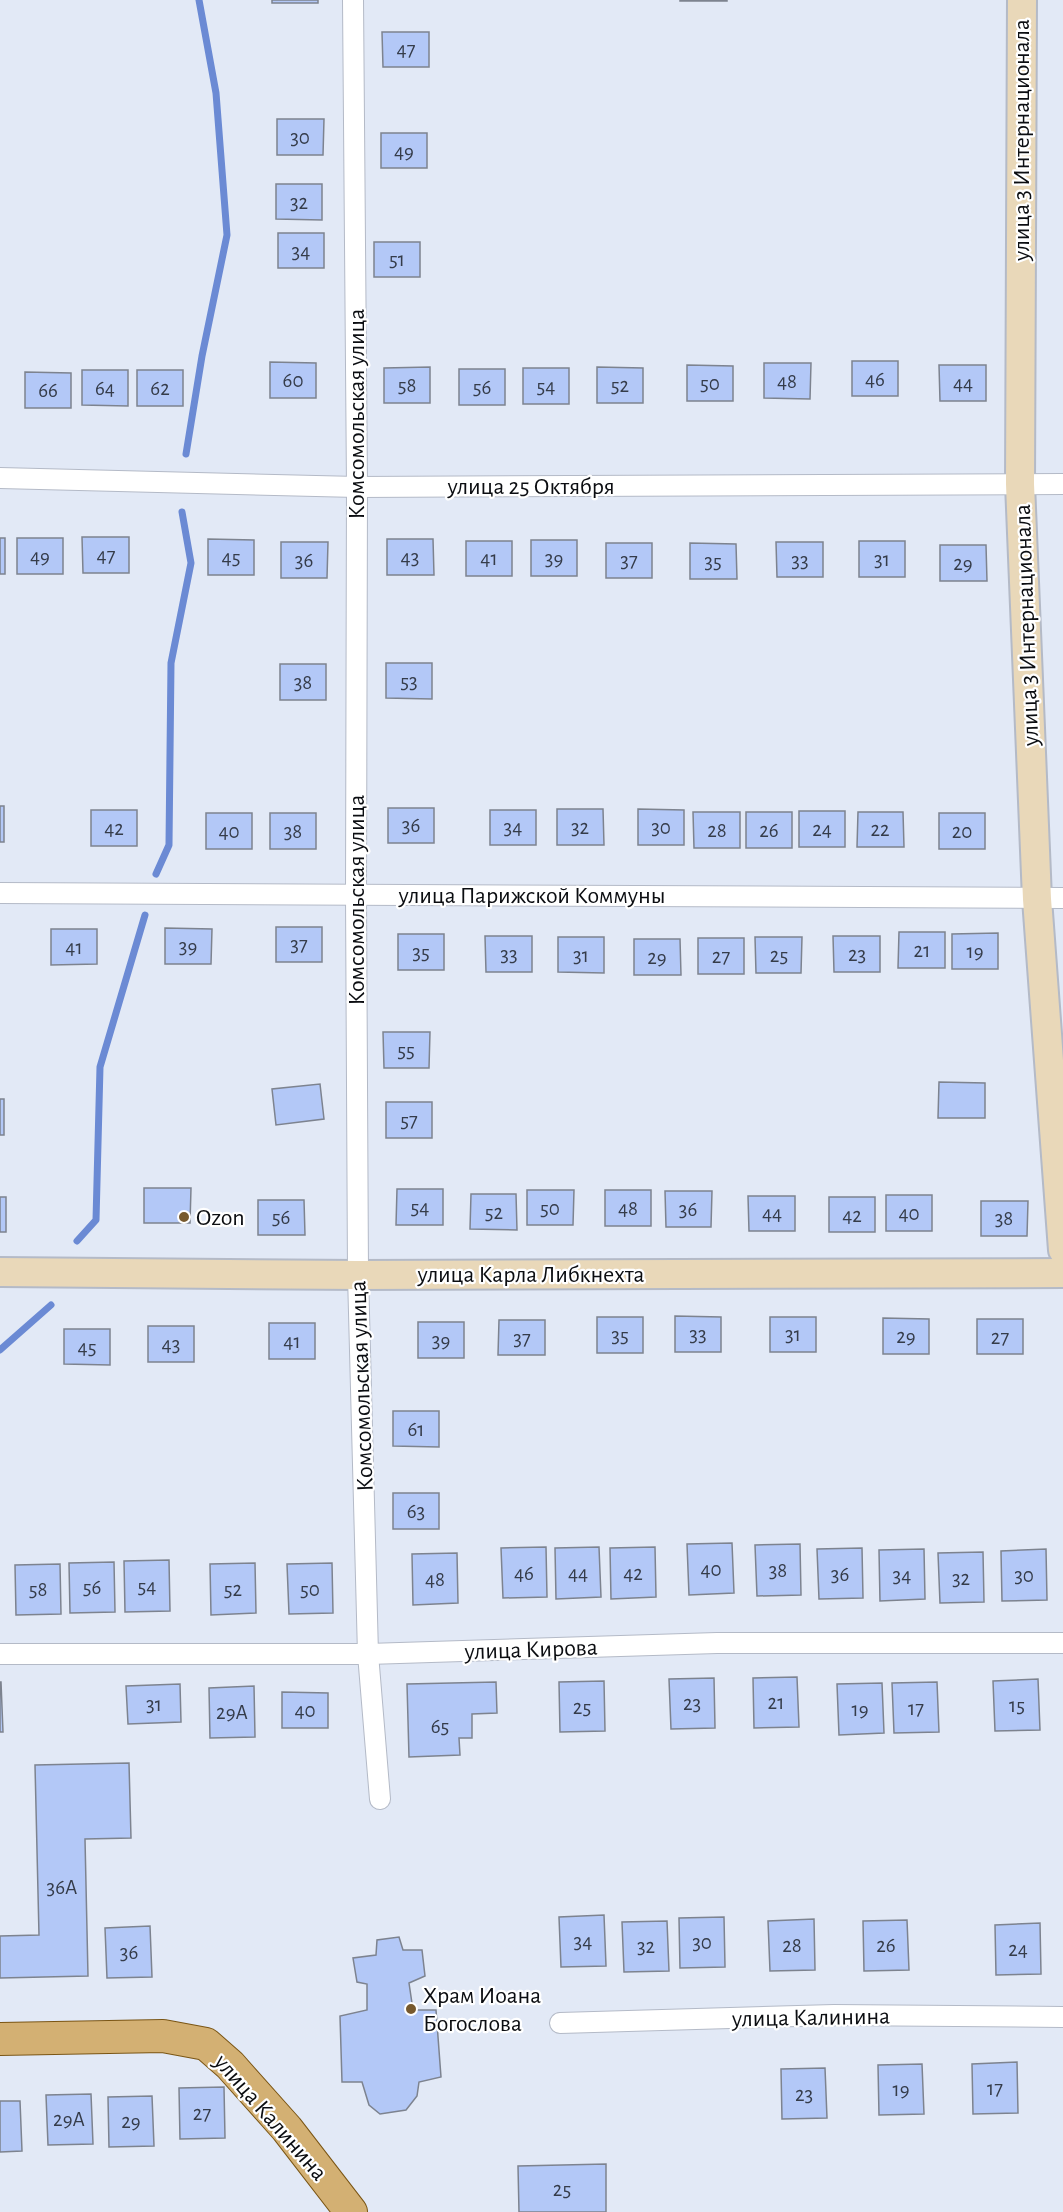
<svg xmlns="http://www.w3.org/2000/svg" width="1063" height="2212" font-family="'Alegreya Sans',sans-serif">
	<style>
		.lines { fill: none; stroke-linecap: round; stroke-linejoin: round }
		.stream { stroke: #6b8ad4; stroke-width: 7 }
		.building { fill: #b3c8f7; stroke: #7d838f; stroke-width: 1.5 }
		.street-casing { stroke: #b4bac7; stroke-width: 22 }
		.secondary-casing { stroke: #b4bac7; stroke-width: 32 }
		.primary-casing { stroke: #7a5514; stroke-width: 34 }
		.street { stroke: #fff; stroke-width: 20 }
		.secondary { stroke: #e9d8b9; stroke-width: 28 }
		.primary { stroke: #d3b073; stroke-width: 32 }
		.poi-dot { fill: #77592d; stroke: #fff; stroke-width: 2 }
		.labels { text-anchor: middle; stroke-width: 4.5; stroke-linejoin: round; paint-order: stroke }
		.number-label { font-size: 21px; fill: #353c4a }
		.street-label { font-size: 24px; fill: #0b0d11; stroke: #fff }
		.poi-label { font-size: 24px; fill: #0b0d11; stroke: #fff; text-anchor: start }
	</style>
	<rect width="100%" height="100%" fill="#e2e9f6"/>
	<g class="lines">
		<g class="stream">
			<polyline points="186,454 202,356 227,235 216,93 199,0"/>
			<polyline points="156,874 169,845 171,663 191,563 182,512"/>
			<polyline points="77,1241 96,1220 100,1067 145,915"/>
			<polyline points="0,1350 51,1305"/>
		</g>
	</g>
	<g class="building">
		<rect x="272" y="0" width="46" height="3"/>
		<rect x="680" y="0" width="47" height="1"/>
		<polygon points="382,32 429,32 429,67 383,67"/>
		<polygon points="277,119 324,119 323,155 277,155"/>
		<rect x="381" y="133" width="46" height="35"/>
		<polygon points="276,184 322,184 322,220 276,219"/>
		<rect x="278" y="233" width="46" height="35"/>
		<rect x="374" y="242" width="46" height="35"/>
		<rect x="852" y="361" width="46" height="35"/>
		<polygon points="270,362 316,363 316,398 270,398"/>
		<polygon points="764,363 811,363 810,399 764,398"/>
		<polygon points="687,365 733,366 733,401 687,401"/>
		<polygon points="939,365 986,365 986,401 940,401"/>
		<polygon points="430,367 430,403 384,403 384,368"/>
		<polygon points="597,367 643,368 643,403 597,403"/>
		<rect x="523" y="368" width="46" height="36"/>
		<rect x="459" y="369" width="46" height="36"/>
		<polygon points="82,370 128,370 128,406 82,405"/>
		<rect x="137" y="370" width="46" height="36"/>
		<polygon points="25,372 71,373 71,408 25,408"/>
		<polygon points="82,537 129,537 129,573 83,573"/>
		<rect x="0" y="538" width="5" height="36"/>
		<rect x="17" y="538" width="46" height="36"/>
		<polygon points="208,539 254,540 254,575 208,575"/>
		<polygon points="387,539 433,539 434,575 387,575"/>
		<rect x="531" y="540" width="46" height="36"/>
		<rect x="466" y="541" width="46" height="35"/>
		<rect x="859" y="541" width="46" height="36"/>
		<polygon points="281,542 328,542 327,578 281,578"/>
		<polygon points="776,542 823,542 823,577 777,577"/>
		<rect x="606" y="543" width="46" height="35"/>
		<polygon points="690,543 736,544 737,579 690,579"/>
		<polygon points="940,545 986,545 987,581 940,581"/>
		<polygon points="386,663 432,663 432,699 386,698"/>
		<rect x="280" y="664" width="46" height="36"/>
		<rect x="0" y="806" width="4" height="36"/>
		<rect x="388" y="808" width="46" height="35"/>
		<polygon points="557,809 603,809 604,845 557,845"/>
		<polygon points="638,809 684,810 684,845 638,845"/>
		<rect x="91" y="810" width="46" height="36"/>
		<rect x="490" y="810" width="46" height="35"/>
		<rect x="799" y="811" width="46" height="36"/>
		<polygon points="693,812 740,812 740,848 694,848"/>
		<rect x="746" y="812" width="46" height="36"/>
		<polygon points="858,812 903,812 904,847 857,847"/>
		<rect x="206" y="813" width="46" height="36"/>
		<rect x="270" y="813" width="46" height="36"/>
		<rect x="939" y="813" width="46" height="36"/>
		<rect x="276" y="927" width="46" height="35"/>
		<polygon points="165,928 212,929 211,964 165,964"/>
		<polygon points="51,929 97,929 97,964 51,965"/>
		<polygon points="899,932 945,932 945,968 898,968"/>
		<polygon points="998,933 998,969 952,969 952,934"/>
		<rect x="398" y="934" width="46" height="36"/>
		<polygon points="485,936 532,936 532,972 486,972"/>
		<polygon points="833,936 880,936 880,972 834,972"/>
		<polygon points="558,937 604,937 604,973 558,972"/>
		<polygon points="755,937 802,937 801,973 756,973"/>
		<rect x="698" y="938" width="46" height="36"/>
		<polygon points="634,939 680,939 681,975 634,975"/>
		<polygon points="383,1032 430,1032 429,1068 384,1068"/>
		<polygon points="939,1082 985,1083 985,1118 938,1118"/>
		<polygon points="320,1084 324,1119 276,1125 272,1089"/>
		<rect x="0" y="1099" width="4" height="36"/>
		<rect x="386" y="1102" width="46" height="36"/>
		<polygon points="144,1188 191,1188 190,1223 144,1223"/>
		<polygon points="397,1189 443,1189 443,1225 396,1225"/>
		<polygon points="527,1190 574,1190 573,1225 527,1225"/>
		<rect x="605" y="1190" width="46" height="36"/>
		<polygon points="665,1191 712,1191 711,1227 666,1227"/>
		<polygon points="471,1194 516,1194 517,1230 470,1229"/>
		<rect x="886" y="1195" width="46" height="36"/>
		<polygon points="748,1196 795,1196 795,1231 749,1231"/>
		<rect x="0" y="1197" width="6" height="35"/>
		<rect x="829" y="1197" width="46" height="35"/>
		<polygon points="258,1200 304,1200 305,1235 258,1235"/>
		<polygon points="981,1201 1028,1201 1027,1236 981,1236"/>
		<polygon points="675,1316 721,1317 721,1352 675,1352"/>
		<rect x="597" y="1317" width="46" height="36"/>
		<rect x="770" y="1317" width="46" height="35"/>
		<polygon points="883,1318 929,1319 929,1354 883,1354"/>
		<rect x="977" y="1319" width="46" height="35"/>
		<polygon points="499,1320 545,1320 545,1355 498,1355"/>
		<rect x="418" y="1322" width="46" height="36"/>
		<rect x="269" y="1323" width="46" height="36"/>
		<rect x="148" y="1326" width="46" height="36"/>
		<polygon points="64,1329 110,1329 110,1365 64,1364"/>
		<polygon points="393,1411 439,1411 439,1447 393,1446"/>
		<rect x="393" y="1493" width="46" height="36"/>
		<polygon points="732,1543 734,1593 689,1595 687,1544"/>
		<polygon points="800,1544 801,1595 757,1596 755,1545"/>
		<polygon points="546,1547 547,1597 503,1598 501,1548"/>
		<polygon points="599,1547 601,1597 556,1599 555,1548"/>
		<polygon points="655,1547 656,1597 611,1599 610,1548"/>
		<polygon points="862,1548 863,1598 819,1599 817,1549"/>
		<polygon points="924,1549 925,1599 880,1601 879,1550"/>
		<polygon points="1046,1549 1047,1600 1002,1601 1001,1551"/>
		<polygon points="983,1552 984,1602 940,1603 938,1553"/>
		<polygon points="457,1553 458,1603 413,1605 412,1554"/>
		<polygon points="169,1560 170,1611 125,1612 124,1561"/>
		<polygon points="114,1562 115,1612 70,1613 69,1563"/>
		<polygon points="255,1563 256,1613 211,1615 210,1564"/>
		<polygon points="332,1563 333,1613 289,1614 287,1564"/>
		<polygon points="60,1564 61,1614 16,1615 15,1565"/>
		<polygon points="797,1677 799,1727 754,1728 753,1678"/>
		<polygon points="714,1678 715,1728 671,1729 669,1679"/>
		<polygon points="1038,1679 1040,1730 995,1731 993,1681"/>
		<polygon points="604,1681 605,1731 560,1732 559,1682"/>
		<polygon points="0,1682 1,1682 3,1732 0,1732"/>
		<polygon points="496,1682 497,1713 472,1714 472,1738 459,1738 460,1755 409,1757 407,1684"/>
		<polygon points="937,1682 939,1732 894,1733 892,1683"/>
		<polygon points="882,1683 884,1733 839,1735 837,1684"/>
		<polygon points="180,1684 181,1722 128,1724 126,1686"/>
		<polygon points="254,1686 255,1737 210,1738 209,1688"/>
		<polygon points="282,1692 328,1693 328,1728 282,1728"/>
		<polygon points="129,1763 131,1838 85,1839 88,1976 0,1978 0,1936 39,1935 35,1765"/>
		<polygon points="604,1915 606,1966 561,1967 559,1917"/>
		<polygon points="724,1917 725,1967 680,1968 679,1918"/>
		<polygon points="814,1919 815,1970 770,1971 768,1921"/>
		<polygon points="907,1920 909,1970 864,1971 863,1921"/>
		<polygon points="667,1921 669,1971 624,1972 622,1922"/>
		<polygon points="1040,1923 1041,1974 996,1975 995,1925"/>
		<polygon points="150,1926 152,1977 107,1978 105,1928"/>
		<polygon points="399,1937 403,1950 422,1950 425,1976 409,1983 413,2010 436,2010 441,2077 419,2082 417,2096 406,2110 380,2114 369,2105 362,2082 342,2082 340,2016 367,2010 367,1984 357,1982 353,1958 376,1955 377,1940"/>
		<polygon points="1017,2062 1018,2113 973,2114 972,2064"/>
		<polygon points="922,2064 924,2114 879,2115 878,2065"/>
		<polygon points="825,2068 827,2118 782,2119 781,2069"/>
		<polygon points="224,2087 225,2138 180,2139 179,2088"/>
		<polygon points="91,2094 93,2144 48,2145 46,2095"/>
		<polygon points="152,2096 154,2146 109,2147 108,2097"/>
		<polygon points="0,2101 20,2101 22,2151 0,2152"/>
		<polygon points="606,2164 606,2212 519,2212 518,2166"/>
	</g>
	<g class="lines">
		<g class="street-casing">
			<g id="street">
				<polyline points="353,0 357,487 356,894 358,1275 368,1654 380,1799"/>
				<polyline points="0,478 357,487 1063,484"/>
				<polyline points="0,893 1063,898"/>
				<polyline points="0,1654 368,1654 717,1643 1063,1643"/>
				<polyline points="560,2023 834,2015 1063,2017"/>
			</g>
		</g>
		<g class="secondary-casing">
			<g id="secondary">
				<polyline points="1022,0 1020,484 1037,899 1063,1250"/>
				<polyline points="0,1272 358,1275 1063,1273"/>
			</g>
		</g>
		<g class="primary-casing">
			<polyline id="primary" points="0,2039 163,2036 206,2044 230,2065 287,2129 351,2212"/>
		</g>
		<use href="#street" class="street"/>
		<use href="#secondary" class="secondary"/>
		<use href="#primary" class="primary"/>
	</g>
	<g class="poi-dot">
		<circle cx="184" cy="1217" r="6"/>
		<circle cx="411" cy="2009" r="6"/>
	</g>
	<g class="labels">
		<g class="number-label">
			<text x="406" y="56">47</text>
			<text x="300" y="144">30</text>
			<text x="404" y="158">49</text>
			<text x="299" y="209">32</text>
			<text x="301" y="258">34</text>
			<text x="397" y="266">51</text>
			<text x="875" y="386">46</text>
			<text x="293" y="387">60</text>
			<text x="787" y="388">48</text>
			<text x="710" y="390">50</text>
			<text x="963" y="390">44</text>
			<text x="407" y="392">58</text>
			<text x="620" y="392">52</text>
			<text x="546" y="393">54</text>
			<text x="482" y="394">56</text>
			<text x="105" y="395">64</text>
			<text x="160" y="395">62</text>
			<text x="48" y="397">66</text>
			<text x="106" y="562">47</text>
			<text x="40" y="563">49</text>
			<text x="231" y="564">45</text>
			<text x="410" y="564">43</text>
			<text x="489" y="565">41</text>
			<text x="554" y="565">39</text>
			<text x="882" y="566">31</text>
			<text x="304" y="567">36</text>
			<text x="629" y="567">37</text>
			<text x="800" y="567">33</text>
			<text x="713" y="568">35</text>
			<text x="963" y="570">29</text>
			<text x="409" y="688">53</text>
			<text x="303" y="689">38</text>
			<text x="411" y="832">36</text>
			<text x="513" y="834">34</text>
			<text x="580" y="834">32</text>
			<text x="661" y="834">30</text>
			<text x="114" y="835">42</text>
			<text x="822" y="836">24</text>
			<text x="880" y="836">22</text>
			<text x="717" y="837">28</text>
			<text x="769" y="837">26</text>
			<text x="229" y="838">40</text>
			<text x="293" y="838">38</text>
			<text x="962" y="838">20</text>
			<text x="299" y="951">37</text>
			<text x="188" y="953">39</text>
			<text x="74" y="954">41</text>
			<text x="922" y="957">21</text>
			<text x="975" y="958">19</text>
			<text x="421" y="959">35</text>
			<text x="509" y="961">33</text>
			<text x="857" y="961">23</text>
			<text x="581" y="962">31</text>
			<text x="779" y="962">25</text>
			<text x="721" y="963">27</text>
			<text x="657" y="964">29</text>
			<text x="406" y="1057">55</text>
			<text x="409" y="1127">57</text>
			<text x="420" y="1214">54</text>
			<text x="550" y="1215">50</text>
			<text x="628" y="1215">48</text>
			<text x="688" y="1216">36</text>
			<text x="494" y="1219">52</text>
			<text x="772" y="1220">44</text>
			<text x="909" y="1220">40</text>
			<text x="852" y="1222">42</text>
			<text x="281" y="1224">56</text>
			<text x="1004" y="1225">38</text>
			<text x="698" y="1341">33</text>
			<text x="793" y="1341">31</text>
			<text x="620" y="1342">35</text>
			<text x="906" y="1343">29</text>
			<text x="1000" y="1344">27</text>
			<text x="522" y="1345">37</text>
			<text x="441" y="1347">39</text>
			<text x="292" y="1348">41</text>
			<text x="171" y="1351">43</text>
			<text x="87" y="1354">45</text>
			<text x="416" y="1436">61</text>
			<text x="416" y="1518">63</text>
			<text x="711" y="1576">40</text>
			<text x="778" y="1577">38</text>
			<text x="524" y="1580">46</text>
			<text x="578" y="1580">44</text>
			<text x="633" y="1580">42</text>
			<text x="840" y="1581">36</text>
			<text x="902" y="1582">34</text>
			<text x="1024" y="1582">30</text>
			<text x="961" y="1585">32</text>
			<text x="435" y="1586">48</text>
			<text x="147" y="1593">54</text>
			<text x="92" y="1594">56</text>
			<text x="38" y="1596">58</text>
			<text x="233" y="1596">52</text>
			<text x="310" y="1596">50</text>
			<text x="776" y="1709">21</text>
			<text x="692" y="1710">23</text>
			<text x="154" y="1711">31</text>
			<text x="1017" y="1712">15</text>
			<text x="582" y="1714">25</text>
			<text x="916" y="1715">17</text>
			<text x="860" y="1716">19</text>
			<text x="305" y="1717">40</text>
			<text x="232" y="1719">29А</text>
			<text x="440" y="1733">65</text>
			<text x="62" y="1894">36А</text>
			<text x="583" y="1948">34</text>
			<text x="702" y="1949">30</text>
			<text x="792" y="1952">28</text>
			<text x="886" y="1952">26</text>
			<text x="646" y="1953">32</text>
			<text x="1018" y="1956">24</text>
			<text x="129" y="1959">36</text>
			<text x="995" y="2095">17</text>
			<text x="901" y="2096">19</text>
			<text x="804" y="2101">23</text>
			<text x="202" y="2120">27</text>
			<text x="69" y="2126">29А</text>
			<text x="131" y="2128">29</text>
			<text x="562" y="2196">25</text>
		</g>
		<g class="street-label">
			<text transform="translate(1021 140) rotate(-90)" y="8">улица 3 Интернационала</text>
			<text transform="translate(356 414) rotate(-90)" y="8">Комсомольская улица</text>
			<text x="531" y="494">улица 25 Октября</text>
			<text transform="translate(1026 625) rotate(-92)" y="8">улица 3 Интернационала</text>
			<text x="532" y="903">улица Парижской Коммуны</text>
			<text transform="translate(356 900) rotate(-90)" y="8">Комсомольская улица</text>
			<text x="531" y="1282">улица Карла Либкнехта</text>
			<text transform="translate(361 1386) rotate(-92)" y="8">Комсомольская улица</text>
			<text transform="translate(531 1649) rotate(-2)" y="8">улица Кирова</text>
			<text transform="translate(811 2017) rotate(-1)" y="8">улица Калинина</text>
			<text transform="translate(271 2117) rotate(49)" y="8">улица Калинина</text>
		</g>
		<g class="poi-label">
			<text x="196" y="1225">Ozon</text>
			<text x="423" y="2003">Храм Иоана<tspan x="423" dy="28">Богослова</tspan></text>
		</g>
	</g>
</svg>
